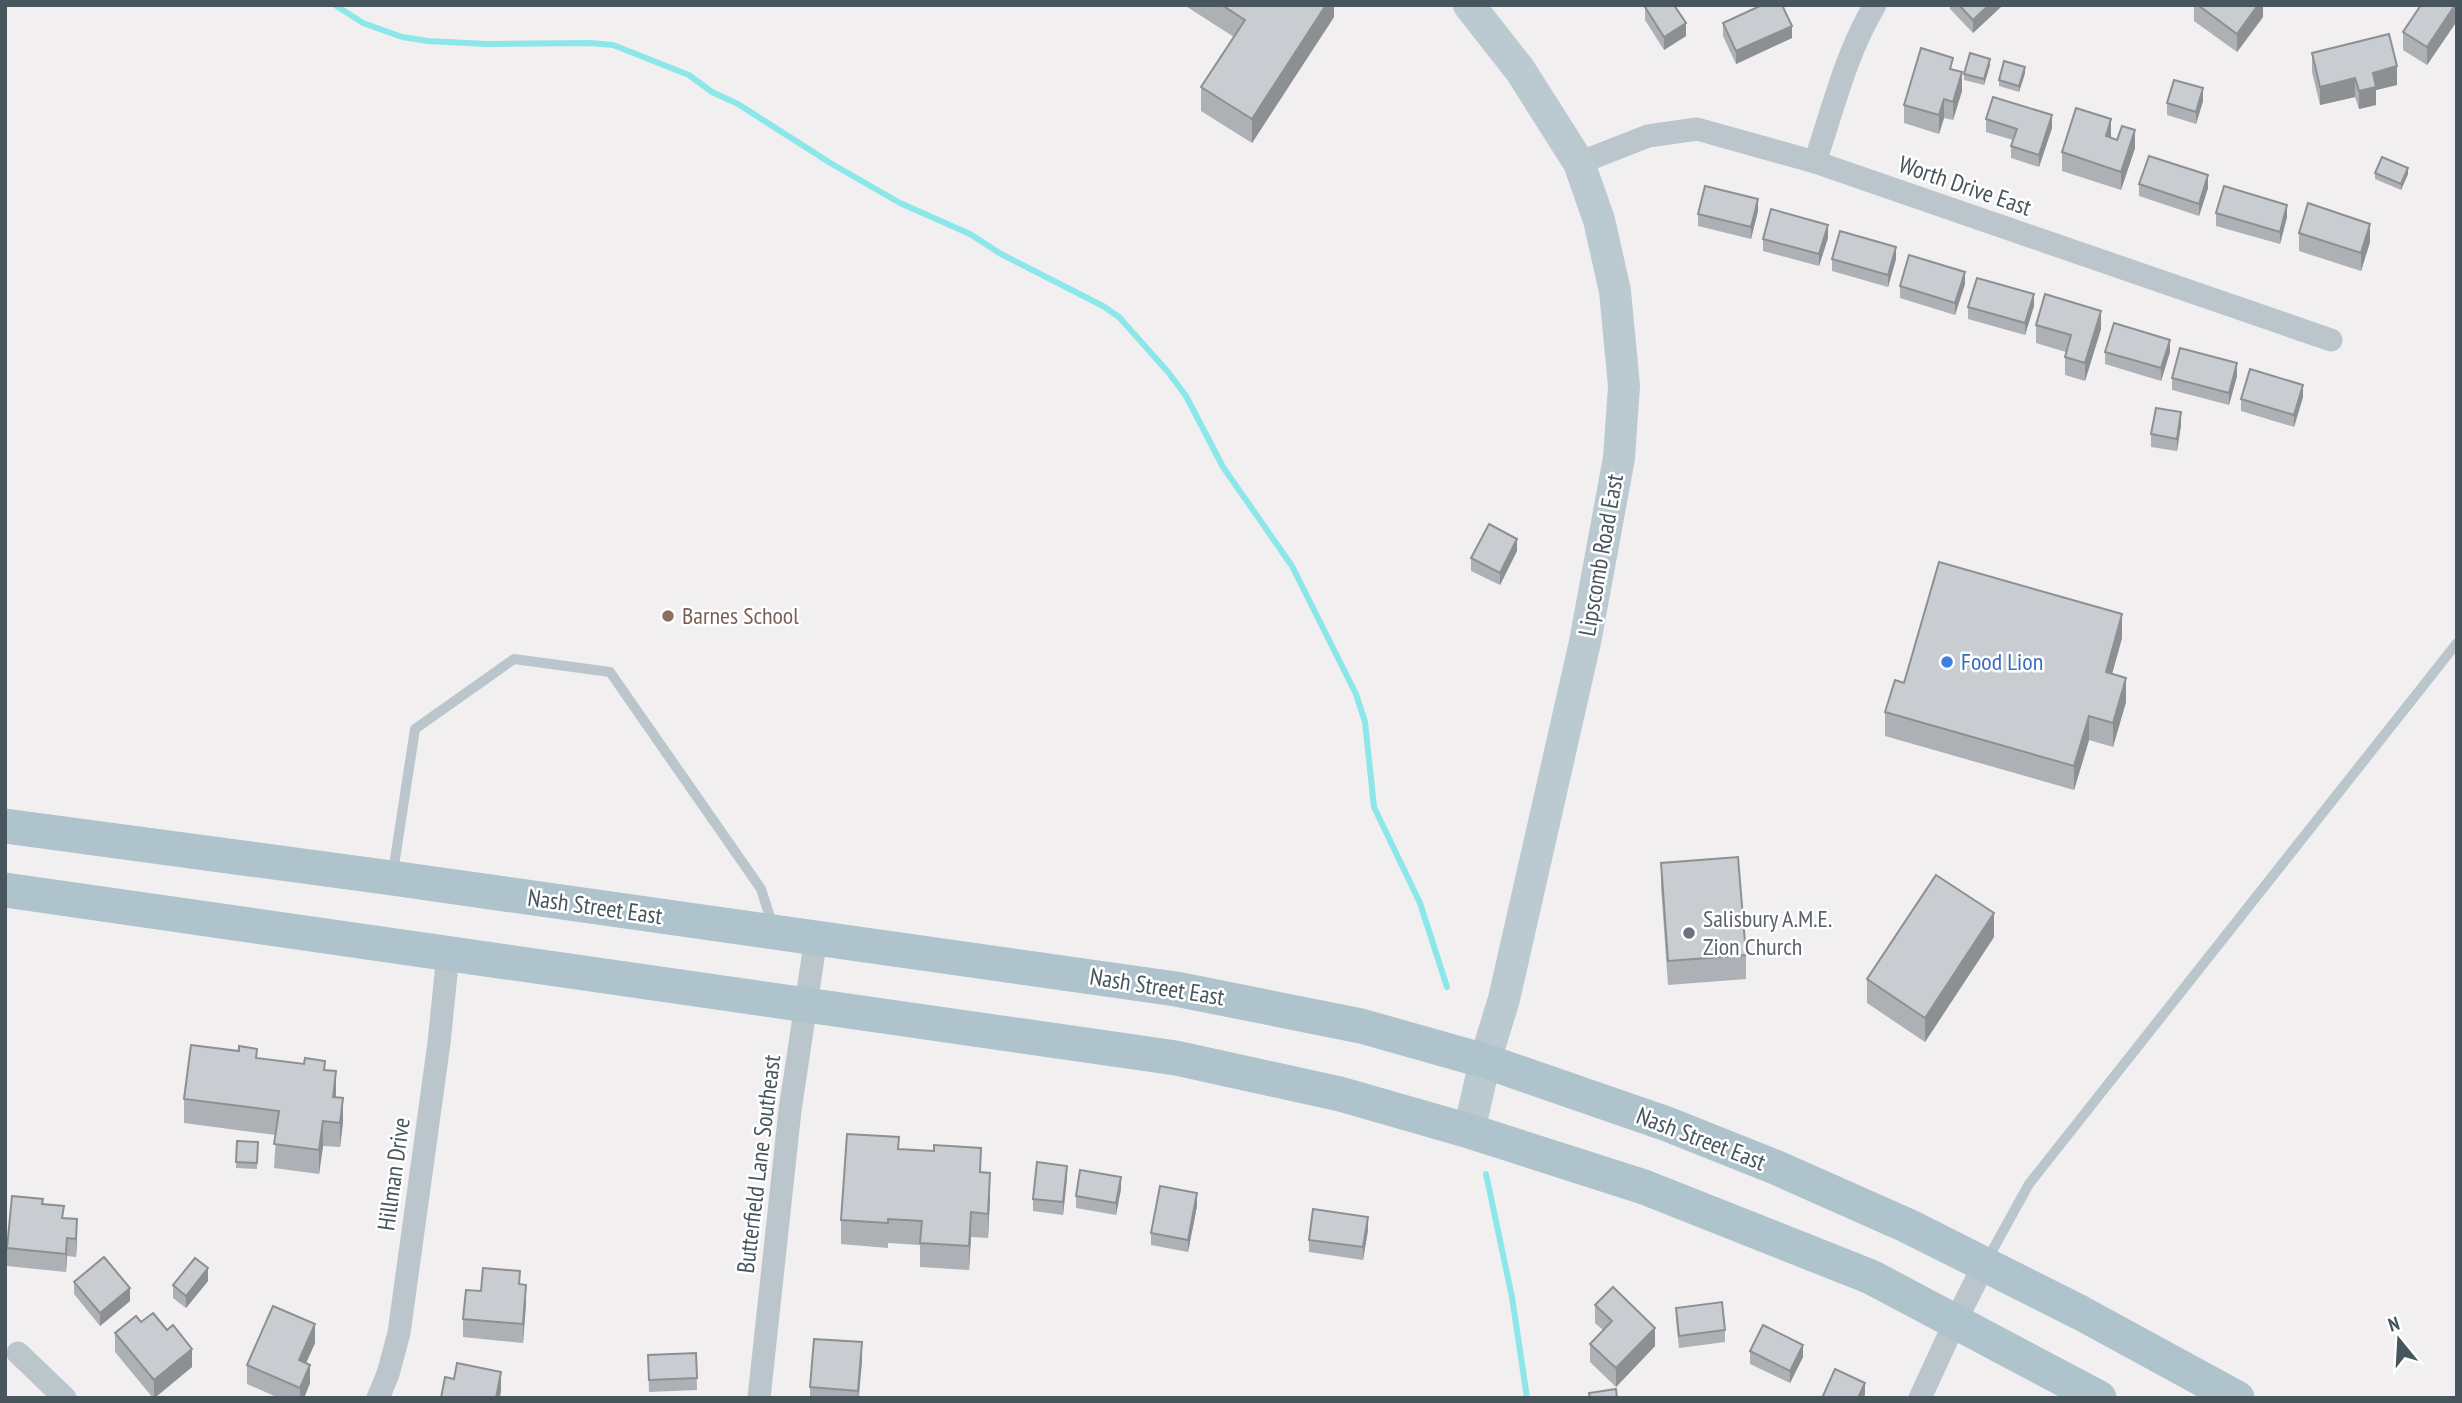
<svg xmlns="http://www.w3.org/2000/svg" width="2462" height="1403" font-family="'PT Sans Narrow',sans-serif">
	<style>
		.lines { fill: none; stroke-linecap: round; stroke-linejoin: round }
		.stream { stroke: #8ce7ea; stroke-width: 6 }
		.lane { stroke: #bac6cb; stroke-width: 10 }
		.street { stroke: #bac6cb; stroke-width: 23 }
		.secondary { stroke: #bbc9d0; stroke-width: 32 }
		.primary { stroke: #afc3cd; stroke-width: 35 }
		.wall { fill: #adb0b4 }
		.shaded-wall { fill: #8d9092 }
		.building { fill: #c9cdd1; stroke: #8d9092; stroke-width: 2 }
		.education-dot { fill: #8d6e63; stroke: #fff; stroke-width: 2.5 }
		.shop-dot { fill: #3f7fe0; stroke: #fff; stroke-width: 2.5 }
		.worship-dot { fill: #6b7280; stroke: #fff; stroke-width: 2.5 }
		.labels { text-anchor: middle; stroke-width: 5; stroke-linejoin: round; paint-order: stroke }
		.street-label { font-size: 24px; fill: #47565c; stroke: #fff }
		.education-label { font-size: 24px; fill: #785e54; stroke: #fff; text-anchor: start }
		.shop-label { font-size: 24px; fill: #366cbe; stroke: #fff; text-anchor: start }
		.worship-label { font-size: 24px; fill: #5b616d; stroke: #fff; text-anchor: start }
	</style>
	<rect width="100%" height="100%" fill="#f1efef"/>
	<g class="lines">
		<g class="stream">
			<polyline points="335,5 363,23 402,37 428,41 487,44 590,43 613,45 689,75 712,92 738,104 832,164 900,203 970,234 1001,254 1103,306 1119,317 1168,372 1186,396 1223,467 1292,566 1356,694 1365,722 1374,807 1420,903 1447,987"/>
			<polyline points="1486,1174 1512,1297 1527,1398"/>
		</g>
		<g class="lane">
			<polyline points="393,872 415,729 514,659 610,672 761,889 773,926"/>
			<polyline points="1987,1260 2029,1184 2457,643"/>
		</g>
		<g class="street">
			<path d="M 1815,162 C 1833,109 1846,53 1875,5"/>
			<polyline points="1579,163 1648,136 1697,129 1815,162 2331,340"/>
			<polyline points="18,1353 65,1398"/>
			<polyline points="378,1398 388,1374 399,1333 439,1043 448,954"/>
			<polyline points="759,1398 790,1110 816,938"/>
			<polyline points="1920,1398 1956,1320 1984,1265"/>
		</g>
		<polyline class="secondary" points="1469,5 1520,70 1579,163 1599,220 1615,291 1624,386 1619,458 1585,642 1504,999 1485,1061 1469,1131"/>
		<g class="primary">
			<polyline points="5,826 392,878 1176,989 1361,1026 1485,1061 1667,1124 1775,1167 1908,1226 2081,1313 2237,1398"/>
			<polyline points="5,890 1176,1058 1340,1094 1469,1131 1644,1187 1871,1277 2099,1398"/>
		</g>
	</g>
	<g class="wall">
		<polygon points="1184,5 1334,5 1334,17 1252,143 1201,111 1201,87 1234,37"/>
		<polygon points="1950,5 2003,5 1973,33 1950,9"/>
		<polygon points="2194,5 2263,5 2263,17 2237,52 2194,21"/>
		<polygon points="2457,5 2457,21 2427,65 2403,50 2403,32"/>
		<polygon points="1645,7 1686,36 1664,50 1645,20"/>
		<polygon points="1723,23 1792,38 1736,64 1723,36"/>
		<polygon points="2312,53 2397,85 2376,90 2376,105 2359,109 2355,97 2320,105 2312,72"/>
		<polygon points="1990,65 1984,85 1964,80 1964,74"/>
		<polygon points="1953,70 1962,91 1953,120 1944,118 1939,134 1904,123 1904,105"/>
		<polygon points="2025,73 2019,92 1999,86 1999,80"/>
		<polygon points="2203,101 2196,124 2167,115 2167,103"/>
		<polygon points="1986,119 2052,128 2039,167 2011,158 2011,146 2013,140 1986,132"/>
		<polygon points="2111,138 2135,148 2121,190 2062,171 2062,152"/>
		<polygon points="2375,173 2408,174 2401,190 2375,179"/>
		<polygon points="2139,184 2208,188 2199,216 2139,196"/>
		<polygon points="1758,211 1751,239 1698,226 1698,214"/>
		<polygon points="2216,213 2287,217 2280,244 2216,226"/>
		<polygon points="2299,233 2370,242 2361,271 2299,251"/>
		<polygon points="1828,238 1819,266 1763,251 1763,239"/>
		<polygon points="1832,259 1896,259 1888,287 1832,271"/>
		<polygon points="1965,284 1955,315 1900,298 1900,286"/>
		<polygon points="2034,306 2025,335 1968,319 1968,307"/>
		<polygon points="2036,325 2101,329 2085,381 2065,375 2065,357 2066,352 2036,343"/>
		<polygon points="2105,352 2170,352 2161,381 2105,364"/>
		<polygon points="2237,376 2229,405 2172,390 2172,378"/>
		<polygon points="2303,397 2294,427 2241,411 2241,399"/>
		<polygon points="2181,425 2177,451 2151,447 2151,434"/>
		<polygon points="1517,551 1500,585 1471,571 1471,558"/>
		<polygon points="2122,638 2112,674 2126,702 2113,747 2089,740 2074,790 1885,736 1885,712 1904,683"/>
		<polygon points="1661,863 1746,955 1746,979 1668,985 1661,887"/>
		<polygon points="1994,937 1925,1042 1867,1003 1867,979"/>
		<polygon points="257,1059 325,1070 336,1097 343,1122 340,1147 323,1146 319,1174 274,1168 276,1135 184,1123 184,1099"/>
		<polygon points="237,1141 258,1142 257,1169 236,1168"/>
		<polygon points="899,1149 981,1172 990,1197 988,1238 971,1237 969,1270 920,1267 920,1245 888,1243 888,1248 841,1244 841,1220"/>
		<polygon points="1067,1178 1063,1215 1033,1211 1033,1199"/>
		<polygon points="1121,1189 1116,1215 1076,1208 1076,1196"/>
		<polygon points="43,1204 64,1218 77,1238 76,1257 67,1256 66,1272 7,1266 7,1248"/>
		<polygon points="1197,1206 1188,1252 1151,1245 1151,1233"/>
		<polygon points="1368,1230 1363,1260 1309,1252 1309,1240"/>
		<polygon points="208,1281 186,1308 173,1298 173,1285"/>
		<polygon points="74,1282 130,1301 100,1326 74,1294"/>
		<polygon points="520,1284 526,1303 523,1343 463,1337 463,1319 481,1291"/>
		<polygon points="1595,1305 1655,1346 1616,1387 1590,1362 1590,1344 1603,1330 1595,1323"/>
		<polygon points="1676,1308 1725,1330 1725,1342 1679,1348 1676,1320"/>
		<polygon points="141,1322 192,1367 155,1398 153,1398 115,1352 115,1333"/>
		<polygon points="315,1343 306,1363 310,1383 304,1398 279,1398 247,1384 247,1365"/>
		<polygon points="1750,1351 1803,1357 1790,1383 1750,1364"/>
		<polygon points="696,1353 697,1390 649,1392 648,1355"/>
		<polygon points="862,1361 859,1398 810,1398 810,1387"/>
	</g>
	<g class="shaded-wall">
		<polygon points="1326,5 1334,5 1334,17 1252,143 1252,119"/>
		<polygon points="1989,5 2003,5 1973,33 1973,20"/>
		<polygon points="2258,5 2263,5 2263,17 2237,52 2237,34"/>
		<polygon points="2455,5 2457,5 2457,21 2427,65 2427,47"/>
		<polygon points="1686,23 1686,36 1664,50 1664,37"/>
		<polygon points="1792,26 1792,38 1736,64 1736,51"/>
		<polygon points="1990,59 1990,65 1984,85 1984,79"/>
		<polygon points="2397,66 2397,85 2376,90 2376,105 2359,109 2359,91 2373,73"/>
		<polygon points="2025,67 2025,73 2019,92 2019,86"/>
		<polygon points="1962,72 1962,91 1953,120 1953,102"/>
		<polygon points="2355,78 2355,97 2320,105 2320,87"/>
		<polygon points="2203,88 2203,101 2196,124 2196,112"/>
		<polygon points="1944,99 1944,118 1939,134 1939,115"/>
		<polygon points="2052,115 2052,128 2039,167 2039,155"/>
		<polygon points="2111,119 2111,138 2106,136"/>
		<polygon points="2135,130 2135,148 2121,190 2121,172"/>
		<polygon points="2408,168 2408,174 2401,190 2401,184"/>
		<polygon points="2208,175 2208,188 2199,216 2199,204"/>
		<polygon points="1758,199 1758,211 1751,239 1751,227"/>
		<polygon points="2287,205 2287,217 2280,244 2280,232"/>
		<polygon points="2370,224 2370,242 2361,271 2361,253"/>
		<polygon points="1828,225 1828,238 1819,266 1819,254"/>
		<polygon points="1896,247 1896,259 1888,287 1888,275"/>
		<polygon points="1965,272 1965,284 1955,315 1955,303"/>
		<polygon points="2034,294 2034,306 2025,335 2025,323"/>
		<polygon points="2101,311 2101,329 2085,381 2085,363"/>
		<polygon points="2170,340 2170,352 2161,381 2161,368"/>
		<polygon points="2237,363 2237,376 2229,405 2229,393"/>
		<polygon points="2303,385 2303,397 2294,427 2294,415"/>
		<polygon points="2181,412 2181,425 2177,451 2177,439"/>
		<polygon points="1517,539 1517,551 1500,585 1500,573"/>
		<polygon points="2122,614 2122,638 2106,696 2106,672"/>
		<polygon points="2126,678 2126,702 2113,747 2113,723"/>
		<polygon points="2089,716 2089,740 2074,790 2074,766"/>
		<polygon points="1994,913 1994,937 1925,1042 1925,1018"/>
		<polygon points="336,1071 336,1096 333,1121 333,1097"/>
		<polygon points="343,1098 343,1122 340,1147 340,1123"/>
		<polygon points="323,1121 323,1146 319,1174 319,1150"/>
		<polygon points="1067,1166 1067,1178 1063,1215 1063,1202"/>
		<polygon points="990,1173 990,1197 988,1238 988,1214"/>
		<polygon points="1121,1177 1121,1189 1116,1215 1116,1203"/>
		<polygon points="1197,1193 1197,1206 1188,1252 1188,1240"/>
		<polygon points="971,1212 971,1237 969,1270 969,1246"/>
		<polygon points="1368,1217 1368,1230 1363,1260 1363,1247"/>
		<polygon points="77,1219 77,1238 76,1257 76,1239"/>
		<polygon points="67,1238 67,1256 66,1272 66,1254"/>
		<polygon points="208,1268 208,1281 186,1308 186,1296"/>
		<polygon points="526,1285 526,1303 523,1343 523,1324"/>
		<polygon points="130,1288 130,1301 100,1326 100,1313"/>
		<polygon points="315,1324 315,1343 299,1379 299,1360"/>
		<polygon points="1655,1328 1655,1346 1616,1387 1616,1368"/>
		<polygon points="862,1342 862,1361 858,1398 858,1391"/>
		<polygon points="1803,1345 1803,1357 1790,1383 1790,1371"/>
		<polygon points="192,1349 192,1367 154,1398 154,1380"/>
		<polygon points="310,1365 310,1383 304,1398 300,1398 300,1388"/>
		<polygon points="501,1372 501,1390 500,1398 496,1398"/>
		<polygon points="1865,1383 1865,1395 1863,1398 1858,1398"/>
	</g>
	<g class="building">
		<polygon points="1222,5 1326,5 1252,119 1201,87 1245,20"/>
		<polygon points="1649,5 1674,5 1686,23 1664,37 1645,7"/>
		<polygon points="1762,5 1782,5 1792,26 1736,51 1723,23"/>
		<polygon points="1959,5 1989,5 1973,20"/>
		<polygon points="2198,5 2258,5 2237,34"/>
		<polygon points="2421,5 2455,5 2427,47 2403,32"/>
		<polygon points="2389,34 2397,66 2373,73 2376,87 2359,91 2355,78 2320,87 2312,53"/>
		<polygon points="1921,48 1953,58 1950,69 1962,72 1953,102 1944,99 1939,115 1904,105"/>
		<polygon points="1970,53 1990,59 1984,79 1964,74"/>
		<polygon points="2004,61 2025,67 2019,86 1999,80"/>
		<polygon points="2174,80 2203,88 2196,112 2167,103"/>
		<polygon points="1993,97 2052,115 2039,155 2011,146 2017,129 1986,119"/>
		<polygon points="2076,108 2111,119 2106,136 2117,140 2122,126 2135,130 2121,172 2062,152"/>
		<polygon points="2149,156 2208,175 2199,204 2139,184"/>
		<polygon points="2382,157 2408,168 2401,184 2375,173"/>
		<polygon points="1705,186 1758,199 1751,227 1698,214"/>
		<polygon points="2224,186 2287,205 2280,232 2216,213"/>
		<polygon points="2308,203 2370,224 2361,253 2299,233"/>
		<polygon points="1771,209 1828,225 1819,254 1763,239"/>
		<polygon points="1840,231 1896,247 1888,275 1832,259"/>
		<polygon points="1909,255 1965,272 1955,303 1900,286"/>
		<polygon points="1977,278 2034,294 2025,323 1968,307"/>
		<polygon points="2045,294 2101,311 2085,363 2065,357 2071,335 2036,325"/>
		<polygon points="2114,323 2170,340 2161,368 2105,352"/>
		<polygon points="2180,348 2237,363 2229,393 2172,378"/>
		<polygon points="2250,369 2303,385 2294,415 2241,399"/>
		<polygon points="2156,408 2181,412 2177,439 2151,434"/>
		<polygon points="1489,524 1517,539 1500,573 1471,558"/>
		<polygon points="1939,562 2122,614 2106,672 2126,678 2113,723 2089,716 2074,766 1885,712 1895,680 1904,683"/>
		<polygon points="1738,857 1746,955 1668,961 1661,863"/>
		<polygon points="1936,875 1994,913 1925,1018 1867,979"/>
		<polygon points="191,1045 239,1051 239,1046 257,1049 256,1058 304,1064 305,1058 325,1061 324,1070 336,1071 333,1097 343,1098 340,1123 323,1121 319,1150 274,1144 279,1111 184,1099"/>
		<polygon points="847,1134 899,1137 898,1149 934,1151 934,1145 981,1148 980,1172 990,1173 988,1214 971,1212 969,1246 920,1243 922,1221 888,1219 888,1223 841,1220"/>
		<polygon points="237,1141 258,1142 257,1163 236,1162"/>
		<polygon points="1037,1162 1067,1166 1063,1202 1033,1199"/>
		<polygon points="1080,1170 1121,1177 1116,1203 1076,1196"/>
		<polygon points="1160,1186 1197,1193 1188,1240 1151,1233"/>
		<polygon points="12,1196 43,1199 42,1204 64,1206 62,1218 77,1219 76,1239 67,1238 66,1254 7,1248"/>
		<polygon points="1313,1209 1368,1217 1363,1247 1309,1240"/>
		<polygon points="104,1257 130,1288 100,1313 74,1282"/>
		<polygon points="195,1258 208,1268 186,1296 173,1285"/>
		<polygon points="483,1268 520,1271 519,1284 526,1285 523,1324 463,1319 466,1290 481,1291"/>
		<polygon points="1613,1287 1655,1328 1616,1368 1590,1344 1612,1321 1595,1305"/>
		<polygon points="1722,1302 1725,1330 1679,1336 1676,1308"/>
		<polygon points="273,1306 315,1324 299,1360 310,1365 300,1388 247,1365"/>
		<polygon points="153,1313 167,1330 173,1325 192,1349 154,1380 115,1333 136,1316 141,1322"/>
		<polygon points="1763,1325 1803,1345 1790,1371 1750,1351"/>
		<polygon points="814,1339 862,1342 858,1391 810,1387"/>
		<polygon points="696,1353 697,1378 649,1380 648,1355"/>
		<polygon points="457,1363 501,1372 496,1398 441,1398 445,1377 454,1379"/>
		<polygon points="1835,1369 1865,1383 1858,1398 1822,1398"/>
		<polygon points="1616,1389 1617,1398 1590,1398 1589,1393"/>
	</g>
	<circle class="education-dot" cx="668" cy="616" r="7"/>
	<circle class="shop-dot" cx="1947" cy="662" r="7"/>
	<circle class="worship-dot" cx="1689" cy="933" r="7"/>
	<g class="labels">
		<g class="street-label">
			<text transform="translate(1965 186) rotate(19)" y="8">Worth Drive East</text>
			<text transform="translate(1601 555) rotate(-80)" y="8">Lipscomb Road East</text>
			<text transform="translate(595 907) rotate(8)" y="8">Nash Street East</text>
			<text transform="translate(1157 987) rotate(9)" y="8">Nash Street East</text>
			<text transform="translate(1701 1139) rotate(21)" y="8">Nash Street East</text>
			<text transform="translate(759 1164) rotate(-83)" y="8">Butterfield Lane Southeast</text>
			<text transform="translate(394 1174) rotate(-82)" y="8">Hillman Drive</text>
		</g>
		<g class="education-label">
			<text x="682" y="624">Barnes School</text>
		</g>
		<g class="shop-label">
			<text x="1961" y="670">Food Lion</text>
		</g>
		<g class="worship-label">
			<text x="1703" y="927">Salisbury A.M.E.<tspan x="1703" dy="28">Zion Church</tspan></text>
		</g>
	</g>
	<rect width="2462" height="1403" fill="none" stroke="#47565c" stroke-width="14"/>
	<g transform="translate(2399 1340) rotate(342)" stroke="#ffffff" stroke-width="5" paint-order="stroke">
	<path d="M0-5L12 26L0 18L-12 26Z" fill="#47565c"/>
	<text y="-10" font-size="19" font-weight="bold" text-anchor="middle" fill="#47565c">N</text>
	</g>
</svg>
